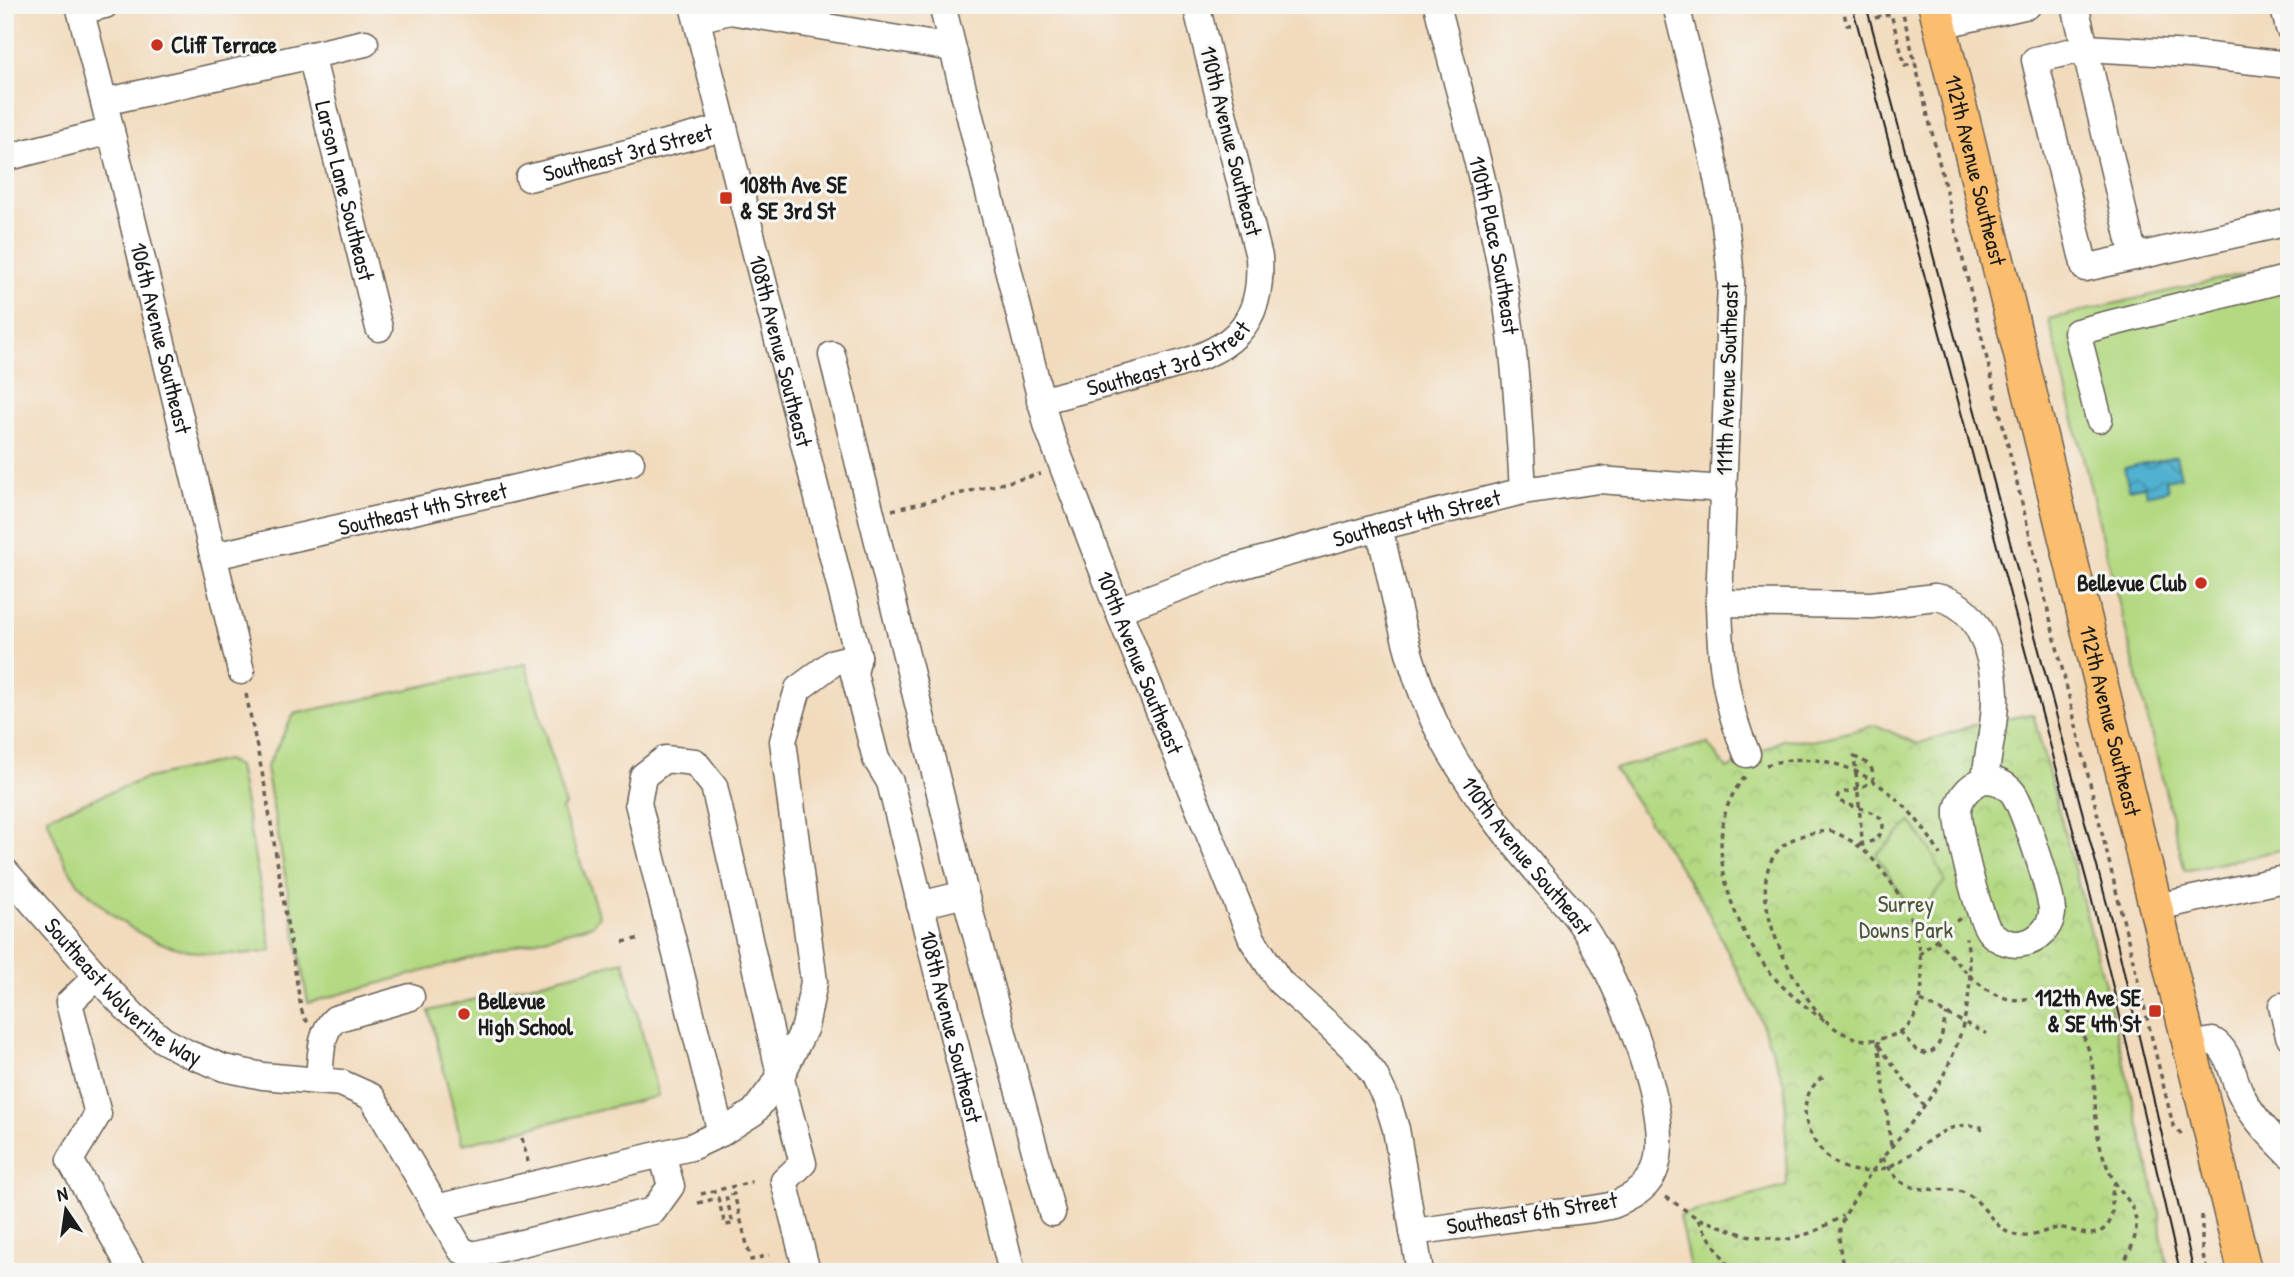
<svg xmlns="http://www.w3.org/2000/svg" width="2294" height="1277" font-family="'Patrick Hand',sans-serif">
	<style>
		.park { fill: url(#park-crowns); stroke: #687a4f; stroke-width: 2 }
		.pitch { fill: #b4d982; stroke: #687a4f; stroke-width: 2 }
		.water { fill: url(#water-waves); stroke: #366676; stroke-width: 2 }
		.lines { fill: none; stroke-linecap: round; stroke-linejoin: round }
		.minor-casing { stroke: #675f54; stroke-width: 29 }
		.major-casing { stroke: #675f54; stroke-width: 36 }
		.path { stroke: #675f54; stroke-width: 3.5; stroke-dasharray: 5 5; stroke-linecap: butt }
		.minor { stroke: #fff; stroke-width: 26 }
		.major { stroke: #fbbe6e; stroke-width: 33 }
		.tram { stroke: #1c1c1c; stroke-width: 2 }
		.poi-dot { fill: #c8321e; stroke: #f6f6f2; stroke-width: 2.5 }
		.labels { text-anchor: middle; stroke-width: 6; stroke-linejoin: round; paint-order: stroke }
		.poi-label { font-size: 23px; font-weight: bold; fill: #1c1c1c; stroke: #f6f6f2; text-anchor: start }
		.street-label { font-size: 23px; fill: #1c1c1c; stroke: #f6f6f2 }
		.park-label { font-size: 23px; fill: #4a553b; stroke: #f6f6f2 }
	</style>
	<defs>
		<pattern id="park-crowns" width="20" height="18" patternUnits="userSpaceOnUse" patternTransform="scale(1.75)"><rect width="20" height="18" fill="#b4d982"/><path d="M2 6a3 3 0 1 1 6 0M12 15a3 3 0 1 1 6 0" fill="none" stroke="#9aba70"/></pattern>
		<pattern id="water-waves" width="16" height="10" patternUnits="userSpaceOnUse" patternTransform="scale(1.75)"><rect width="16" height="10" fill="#51b1d0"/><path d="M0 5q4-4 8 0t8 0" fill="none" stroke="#428fa8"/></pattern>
	</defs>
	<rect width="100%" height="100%" fill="#f6f6f2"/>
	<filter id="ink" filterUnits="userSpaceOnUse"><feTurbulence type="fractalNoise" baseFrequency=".0143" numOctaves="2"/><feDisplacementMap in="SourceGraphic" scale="14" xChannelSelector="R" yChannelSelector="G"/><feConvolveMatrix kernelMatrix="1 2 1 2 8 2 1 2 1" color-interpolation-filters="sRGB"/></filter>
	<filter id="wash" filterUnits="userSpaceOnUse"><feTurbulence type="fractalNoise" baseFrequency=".00686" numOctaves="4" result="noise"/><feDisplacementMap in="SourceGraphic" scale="28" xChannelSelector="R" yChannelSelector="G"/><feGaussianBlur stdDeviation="1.57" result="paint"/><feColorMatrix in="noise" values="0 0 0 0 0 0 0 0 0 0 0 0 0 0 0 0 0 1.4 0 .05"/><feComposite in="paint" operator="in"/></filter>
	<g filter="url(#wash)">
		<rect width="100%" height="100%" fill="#f2dbbd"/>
		<polygon class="park" points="2033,714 2109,1000 2160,1214 2161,1235 2169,1272 1691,1272 1679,1216 1787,1186 1785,1085 1755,1006 1704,904 1614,769 1707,743 1727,769 1784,739 1812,741 1876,725 1917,744 1977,724"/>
		<g class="pitch">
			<polygon points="2289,263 2289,848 2185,871 2049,319"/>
			<polygon points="526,664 565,806 562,809 599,916 592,925 308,1003 266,768 294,714"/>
			<path d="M 226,760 L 238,766 L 272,951 C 204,961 145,950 95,899 C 87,892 78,885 73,876 C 61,857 54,838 47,817 L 144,779 Z"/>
			<polygon points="1911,822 1931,851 1945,881 1929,902 1905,900 1876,855"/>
			<polygon points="624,961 658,1096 462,1144 429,1011"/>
		</g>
		<polygon class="water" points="2176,456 2181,477 2166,480 2168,490 2147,495 2145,486 2129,489 2124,468"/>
	</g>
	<g filter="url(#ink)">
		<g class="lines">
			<g class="minor-casing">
				<g id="minor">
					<path id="s1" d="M 79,5 L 104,102 L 241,671"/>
					<path id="s2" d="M 693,5 L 858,656 L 854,674 L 876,759 L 890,782 L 1012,1272"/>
					<path id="s3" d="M 942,5 L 1048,428 L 1118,610 L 1252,939 L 1280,982 L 1331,1027 L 1356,1051 L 1374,1074 L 1388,1103 L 1396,1129 L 1420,1272"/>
					<path id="s4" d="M 1437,5 C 1460,96 1487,187 1503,279 C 1515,349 1519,420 1523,491"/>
					<path d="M 1676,5 C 1698,97 1725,187 1731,282 L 1719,603 C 1720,656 1725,705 1747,754"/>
					<polyline points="2075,5 2134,257"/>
					<polyline points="2283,5 2289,28"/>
					<polyline points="81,11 105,5"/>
					<polyline points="697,19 730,11 952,48"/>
					<polyline points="1940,25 2028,5"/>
					<path id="s5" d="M 311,55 L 379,328"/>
					<polyline points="2289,65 2191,54 2086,48 2035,60 2085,268 2289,222"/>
					<polyline points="104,102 365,43"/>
					<polyline points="5,158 111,131"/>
					<path id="s6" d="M 529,178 L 724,128"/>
					<polyline points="832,355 965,894 920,905"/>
					<path id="s7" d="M 1040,401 C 1073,392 1106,384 1140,375 C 1209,356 1265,345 1259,257 L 1196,5"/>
					<polyline points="2099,419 2077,332 2289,278"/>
					<path id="s8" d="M 1379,527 C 1396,598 1408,674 1443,739 C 1471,791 1507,836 1545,881 C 1556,894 1569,906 1579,921 C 1612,966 1687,1135 1648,1182 C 1641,1192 1624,1201 1613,1205 C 1591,1211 1567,1212 1544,1214 C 1501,1220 1457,1226 1413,1232"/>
					<path id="s9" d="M 214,556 L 631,462"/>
					<path d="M 1719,603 L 1872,605 L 1935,597 C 1979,603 1993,655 1995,694 C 1996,722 1988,751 1985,780"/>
					<path id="s10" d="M 1118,610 L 1226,570 L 1379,527 L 1523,491 L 1599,480 L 1724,489"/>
					<path d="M 1985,780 C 1997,780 2006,784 2013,793 C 2023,807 2054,898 2052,914 C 2050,928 2037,941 2024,943 C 2012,946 1998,941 1990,932 C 1979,921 1956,826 1958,809 C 1961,794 1972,784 1985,780 Z"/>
					<path id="s11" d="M 5,871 L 110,991 L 134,1016 L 163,1040 L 189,1054 L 224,1068 L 263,1076 L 341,1083 L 372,1097 L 461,1250 L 473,1255 L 653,1211 L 671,1186 L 662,1154"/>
					<polyline points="965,894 1052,1213"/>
					<polyline points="2157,907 2289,878"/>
					<polyline points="97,976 69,1003 98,1114 70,1160 133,1272"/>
					<polyline points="2282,1006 2289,1036"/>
					<path d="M 2191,1045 L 2213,1041 C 2230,1050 2232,1077 2241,1094 C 2252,1117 2271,1136 2289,1154"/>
					<path d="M 319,1081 C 321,1061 319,1033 335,1019 L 411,997"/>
					<polyline points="721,1133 638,803 643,776 665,759 695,762 714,786 785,1096 803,1163 784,1181 807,1272"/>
					<polyline points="436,1208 691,1147 721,1133 754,1112 781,1076 805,1027 814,982 783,741 798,689 834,662 858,656"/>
				</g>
			</g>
			<g class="major-casing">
				<g id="major">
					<path id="s12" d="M 1935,5 L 2245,1272"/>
				</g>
			</g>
			<g class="path">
				<polyline points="1842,5 1847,25 1851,25"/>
				<polyline points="1877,5 1880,17"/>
				<polyline points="1901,5 2173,1125 2183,1136"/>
				<polyline points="1875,18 1891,14 1905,66 1915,63"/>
				<polyline points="892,510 1041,474"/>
				<polyline points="246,694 265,787 301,1008 304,1018 308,1022"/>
				<path d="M 1766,765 C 1840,742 1907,793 1940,855"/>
				<path d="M 1745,777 C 1696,832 1731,925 1772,975 C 1789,995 1809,1009 1829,1024"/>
				<path d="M 1830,831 C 1851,838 1866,850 1880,868 C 1891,881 1901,897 1908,913 C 1922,943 1935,1018 1896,1034 C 1878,1041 1863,1043 1845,1034 C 1823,1024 1808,1000 1796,980 C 1764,926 1735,835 1830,831 Z"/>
				<path d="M 1859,844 C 1866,843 1874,842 1879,836 C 1898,808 1845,809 1837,799 L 1838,795 C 1850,789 1862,790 1873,780 C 1875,767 1866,761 1854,757 C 1858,788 1860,818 1863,849"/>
				<path d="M 1936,939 C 1957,961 1978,992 2009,999 C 2027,1003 2044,989 2060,1002 C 2068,1009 2074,1019 2079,1028 C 2104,1072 2088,1107 2102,1152 C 2105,1162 2109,1172 2114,1181 C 2123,1195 2135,1205 2136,1223 C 2137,1242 2127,1256 2118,1272"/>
				<polyline points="623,942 641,938"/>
				<polyline points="1919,955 1960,918"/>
				<polyline points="1921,1001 1987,1034"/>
				<path d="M 1900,1032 L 1916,1050 L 1927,1054 C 1944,1048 1941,1029 1947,1014"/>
				<polyline points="1878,1041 1891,1146"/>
				<polyline points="1879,1046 1924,1106"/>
				<path d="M 1823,1077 C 1783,1105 1817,1166 1857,1171 C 1913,1177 1928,1115 1981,1127 L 1982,1134"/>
				<polyline points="522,1138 528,1162"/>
				<path d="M 1882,1158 C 1889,1167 1893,1176 1902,1182 C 1921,1195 1944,1185 1965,1193 C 1989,1204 1993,1235 2023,1236 C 2036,1237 2046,1229 2059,1228 C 2074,1228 2086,1239 2101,1231 C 2120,1220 2107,1198 2115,1183"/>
				<polyline points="701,1194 752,1182"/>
				<polyline points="1666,1197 1697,1218 1745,1235 1785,1240 1814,1232 1843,1216"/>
				<polyline points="698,1203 718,1198 725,1225 733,1224 726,1196 734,1194 751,1260 769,1255"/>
				<polyline points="2202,1215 2202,1251 2207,1272"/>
				<path d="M 1698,1220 C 1708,1238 1722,1253 1731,1272"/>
				<path d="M 1845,1272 C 1841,1259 1838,1243 1840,1229 C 1841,1221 1847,1212 1851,1205 C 1874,1161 1907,1133 1933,1093 C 1961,1050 1978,989 1966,938"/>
			</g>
			<use href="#minor" class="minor"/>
			<use href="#major" class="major"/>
			<g class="tram">
				<polyline points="1852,5 2091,897 2143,1111 2180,1272"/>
				<polyline points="1866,5 2115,934 2194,1272"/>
			</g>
		</g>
	</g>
	<g class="poi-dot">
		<circle cx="157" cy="45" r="7"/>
		<rect x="719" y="191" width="14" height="14" rx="3.5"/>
		<circle cx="2201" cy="583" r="7"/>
		<rect x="2148" y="1004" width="14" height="14" rx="3.5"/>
		<circle cx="464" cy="1014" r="7"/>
	</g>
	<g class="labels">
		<g class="poi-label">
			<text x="171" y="53">Cliff Terrace</text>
			<text x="740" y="193">108th Ave SE<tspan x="740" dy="26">&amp; SE 3rd St</tspan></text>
			<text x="2187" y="591" text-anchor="end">Bellevue Club</text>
			<text x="2141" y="1006" text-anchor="end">112th Ave SE<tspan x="2141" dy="26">&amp; SE 4th St</tspan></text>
			<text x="478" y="1009">Bellevue<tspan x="478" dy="26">High School</tspan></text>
		</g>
		<g class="street-label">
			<text transform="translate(1231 141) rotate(76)" y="8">110th Avenue Southeast</text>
			<text dy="8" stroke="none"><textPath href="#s6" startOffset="102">Southeast 3rd Street</textPath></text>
			<text dy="8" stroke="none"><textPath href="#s12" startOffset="170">112th Avenue Southeast</textPath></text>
			<text dy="8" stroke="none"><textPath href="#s5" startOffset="140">Larson Lane Southeast</textPath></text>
			<text dy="8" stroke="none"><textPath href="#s4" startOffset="247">110th Place Southeast</textPath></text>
			<text dy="8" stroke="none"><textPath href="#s1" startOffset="343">106th Avenue Southeast</textPath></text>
			<text dy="8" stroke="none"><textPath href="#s2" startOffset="357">108th Avenue Southeast</textPath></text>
			<text dy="8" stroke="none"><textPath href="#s7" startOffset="136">Southeast 3rd Street</textPath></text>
			<text transform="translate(1727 379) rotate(-88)" y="8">111th Avenue Southeast</text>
			<text dy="8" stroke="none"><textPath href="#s9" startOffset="214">Southeast 4th Street</textPath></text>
			<text dy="8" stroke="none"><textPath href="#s10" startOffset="313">Southeast 4th Street</textPath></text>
			<text dy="8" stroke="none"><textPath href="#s3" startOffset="688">109th Avenue Southeast</textPath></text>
			<text dy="8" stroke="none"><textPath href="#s12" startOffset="737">112th Avenue Southeast</textPath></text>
			<text dy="8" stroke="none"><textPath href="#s8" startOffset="366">110th Avenue Southeast</textPath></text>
			<text dy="8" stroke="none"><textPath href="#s11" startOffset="170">Southeast Wolverine Way</textPath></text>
			<text dy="8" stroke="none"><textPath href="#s2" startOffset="1057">108th Avenue Southeast</textPath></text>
			<text transform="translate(1532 1213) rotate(-9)" y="8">Southeast 6th Street</text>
		</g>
		<g class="park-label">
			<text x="1906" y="912">Surrey<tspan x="1906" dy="26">Downs Park</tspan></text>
		</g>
	</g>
	<rect width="2294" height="1277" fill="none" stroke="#f6f6f2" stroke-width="28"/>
	<g transform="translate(66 1210) rotate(347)" stroke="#f6f6f2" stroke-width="5" paint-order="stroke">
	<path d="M0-5L12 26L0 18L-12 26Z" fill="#1c1c1c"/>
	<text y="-10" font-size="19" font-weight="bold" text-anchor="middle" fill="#1c1c1c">N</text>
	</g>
</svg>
